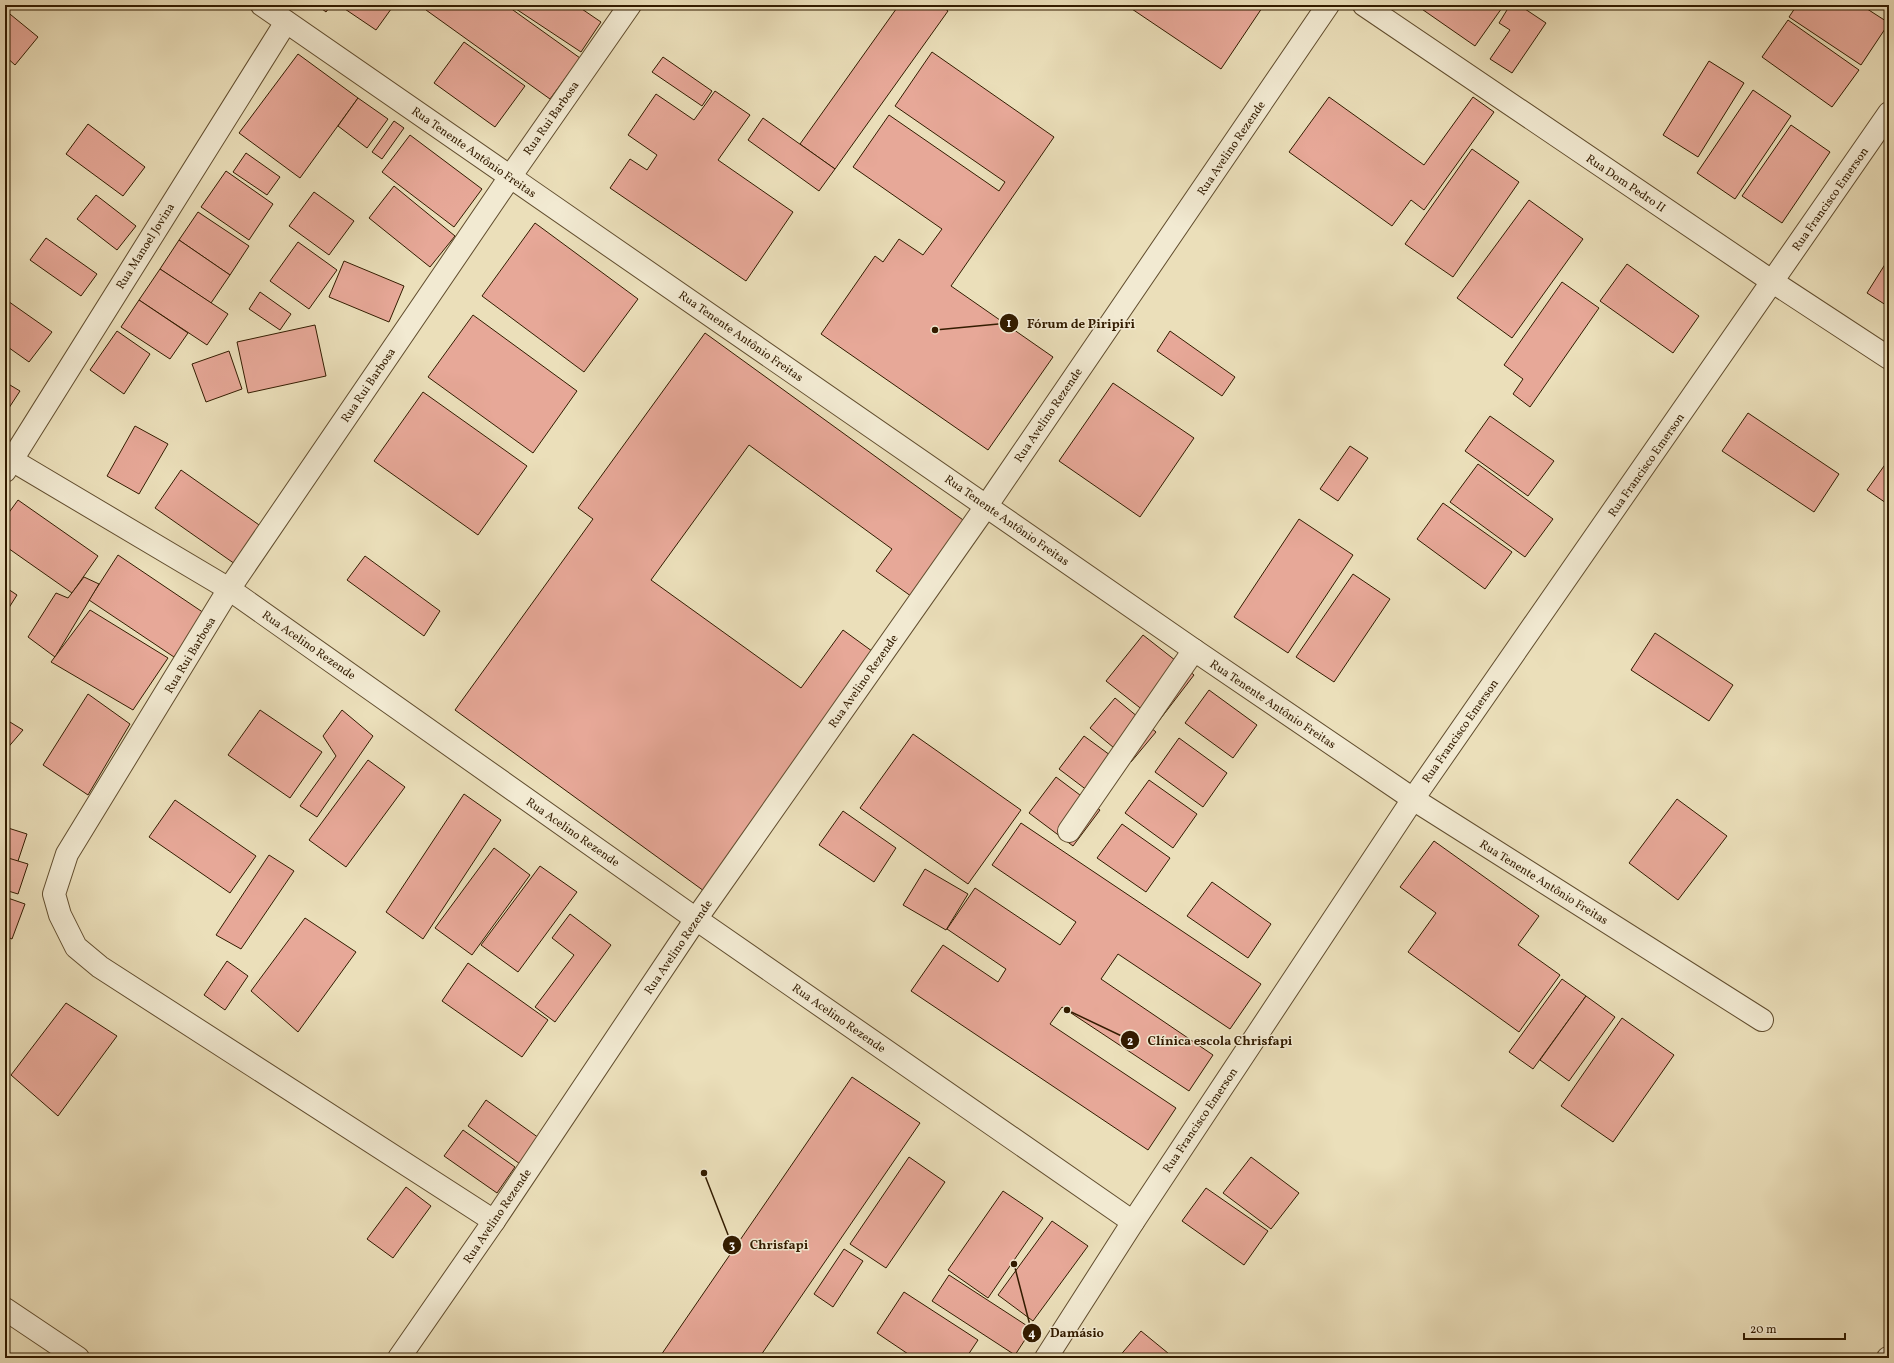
<svg xmlns="http://www.w3.org/2000/svg" width="1894" height="1363" font-family="Vollkorn,serif">
	<style>
		.building { fill: #e7a898; stroke: #331c00 }
		.lines { fill: none; stroke-linecap: round; stroke-linejoin: round }
		.minor-casing { stroke: #614d2e; stroke-width: 24 }
		.minor { stroke: #f2ead2; stroke-width: 22 }
		.labels { text-anchor: middle; stroke-width: 3; stroke-linejoin: round; paint-order: stroke }
		.street-label { font-size: 12px; fill: #331c00; stroke: #f2ead2 }
		.leader { fill: none; stroke: #331c00; stroke-width: 1.5 }
		.callout-dot { fill: #331c00; stroke: #f2ead2; stroke-width: 1.5 }
		.mark-label { font-size: 12px; text-anchor: middle; font-weight: bold; fill: #fff }
		.callout-label { font-size: 13px; text-anchor: middle; font-weight: bold; fill: #331c00; stroke: #f2ead2; stroke-width: 3; stroke-linejoin: round; paint-order: stroke }
	</style>
	<rect width="100%" height="100%" fill="#ebdfba"/>
	<filter id="stains"><feTurbulence type="fractalNoise" baseFrequency=".005" numOctaves="4"/><feColorMatrix values="0 0 0 0 .2 0 0 0 0 .09 0 0 0 0 .02 0 0 0 .5 -.17"/></filter>
	<radialGradient id="worn" r=".72"><stop offset=".6" stop-color="#630" stop-opacity="0"/><stop offset="1" stop-color="#630" stop-opacity=".3"/></radialGradient>
	<g class="building">
		<polygon points="317,5 331,5 326,12"/>
		<polygon points="339,5 394,5 376,30"/>
		<polygon points="430,5 506,5 580,58 550,99 426,10"/>
		<polygon points="510,5 576,5 601,22 581,52"/>
		<polygon points="899,5 940,5 948,11 835,169 800,144"/>
		<polygon points="1126,5 1264,5 1221,69"/>
		<polygon points="1416,5 1504,5 1475,46"/>
		<polygon points="1510,5 1519,5 1546,23 1512,73 1490,59 1510,30 1499,23"/>
		<polygon points="1797,5 1861,5 1889,23 1861,65 1789,17"/>
		<polygon points="5,10 38,37 15,65 5,56"/>
		<polygon points="1788,20 1859,70 1832,107 1762,57"/>
		<polygon points="464,42 525,86 495,127 434,83"/>
		<polygon points="932,52 1054,137 951,286 1053,357 988,450 821,334 875,256 883,262 899,239 923,255 942,229 853,167 889,115 999,191 1005,182 895,106"/>
		<polygon points="298,54 358,98 300,178 239,133"/>
		<polygon points="663,57 712,91 702,106 652,72"/>
		<polygon points="1709,61 1744,83 1698,157 1663,135"/>
		<polygon points="1753,90 1791,116 1735,199 1697,173"/>
		<polygon points="715,91 750,115 718,160 793,212 746,281 610,188 630,159 647,170 657,155 628,135 656,94 694,120"/>
		<polygon points="1329,97 1424,165 1473,97 1494,112 1424,210 1411,200 1392,226 1289,152"/>
		<polygon points="358,98 388,119 367,148 338,126"/>
		<polygon points="763,118 835,169 819,191 748,140"/>
		<polygon points="394,121 404,128 382,159 372,152"/>
		<polygon points="88,124 145,167 123,196 66,154"/>
		<polygon points="1791,125 1830,152 1782,223 1742,196"/>
		<polygon points="410,135 482,189 454,227 382,172"/>
		<polygon points="1472,149 1519,182 1453,277 1405,244"/>
		<polygon points="246,153 280,177 267,195 233,172"/>
		<polygon points="226,171 273,204 249,240 201,207"/>
		<polygon points="394,186 455,236 430,267 369,218"/>
		<polygon points="314,192 354,221 329,255 289,226"/>
		<polygon points="96,195 136,226 117,250 77,219"/>
		<polygon points="1529,200 1583,239 1512,338 1457,298"/>
		<polygon points="198,212 249,246 230,275 179,240"/>
		<polygon points="535,223 638,299 584,372 482,296"/>
		<polygon points="46,238 97,274 81,296 30,260"/>
		<polygon points="179,240 230,275 211,303 160,269"/>
		<polygon points="298,242 337,270 309,309 270,281"/>
		<polygon points="1889,258 1889,307 1867,293"/>
		<polygon points="344,261 404,286 389,322 329,297"/>
		<polygon points="1627,264 1699,316 1673,353 1600,301"/>
		<polygon points="160,269 228,314 207,345 139,300"/>
		<polygon points="1562,282 1599,308 1530,407 1513,394 1523,379 1504,365"/>
		<polygon points="260,292 291,314 280,330 249,309"/>
		<polygon points="5,299 52,332 29,362 5,345"/>
		<polygon points="139,300 188,333 170,359 121,327"/>
		<polygon points="473,315 577,391 533,453 428,377"/>
		<polygon points="315,325 326,376 248,393 237,342"/>
		<polygon points="117,331 150,354 124,394 90,370"/>
		<polygon points="1170,331 1235,377 1222,396 1157,351"/>
		<polygon points="705,333 970,525 915,599 876,571 892,549 749,445 651,580 801,688 843,630 876,654 704,891 455,710 593,519 578,508"/>
		<polygon points="229,351 242,389 206,402 192,364"/>
		<polygon points="5,382 20,391 5,414"/>
		<polygon points="1113,383 1194,438 1140,517 1059,461"/>
		<polygon points="423,392 527,466 478,535 374,461"/>
		<polygon points="1748,413 1839,474 1814,512 1722,451"/>
		<polygon points="1490,416 1554,461 1528,496 1465,451"/>
		<polygon points="135,426 168,444 139,494 107,476"/>
		<polygon points="1350,446 1368,458 1338,501 1320,489"/>
		<polygon points="1889,459 1889,505 1867,490"/>
		<polygon points="1478,464 1553,519 1525,557 1450,502"/>
		<polygon points="181,470 262,527 235,564 155,508"/>
		<polygon points="18,500 98,556 72,593 5,546 5,518"/>
		<polygon points="1443,503 1512,552 1485,589 1417,539"/>
		<polygon points="1299,519 1353,555 1288,653 1234,617"/>
		<polygon points="118,555 204,613 174,657 89,600"/>
		<polygon points="365,556 440,611 424,636 347,580"/>
		<polygon points="1353,574 1390,599 1334,682 1296,657"/>
		<polygon points="84,577 99,584 55,657 28,637 56,593 68,598"/>
		<polygon points="5,587 17,595 5,614"/>
		<polygon points="90,610 168,658 133,710 51,662"/>
		<polygon points="1655,633 1733,685 1709,721 1631,670"/>
		<polygon points="1143,635 1194,675 1158,722 1106,681"/>
		<polygon points="1209,690 1257,725 1233,758 1185,723"/>
		<polygon points="88,694 130,724 88,795 43,765"/>
		<polygon points="1115,698 1156,732 1131,762 1090,728"/>
		<polygon points="260,710 322,752 290,798 228,755"/>
		<polygon points="342,710 373,736 317,817 300,806 336,756 323,736"/>
		<polygon points="5,719 23,730 5,751"/>
		<polygon points="913,734 1021,810 968,884 860,808"/>
		<polygon points="1084,736 1125,766 1100,800 1059,769"/>
		<polygon points="1179,738 1227,773 1203,807 1155,772"/>
		<polygon points="368,760 405,787 346,867 309,840"/>
		<polygon points="1056,777 1100,810 1073,846 1029,813"/>
		<polygon points="1149,780 1197,814 1173,848 1125,813"/>
		<polygon points="464,794 501,820 423,939 386,912"/>
		<polygon points="1677,799 1727,836 1678,900 1629,863"/>
		<polygon points="175,800 256,856 230,893 149,837"/>
		<polygon points="843,811 896,848 874,882 819,845"/>
		<polygon points="1021,823 1261,984 1230,1029 1118,954 1101,979 1213,1055 1189,1091 1062,1007 1050,1024 1176,1108 1148,1150 911,991 943,945 998,982 1006,969 947,929 975,888 1060,945 1076,922 992,865"/>
		<polygon points="1122,824 1170,858 1146,892 1097,858"/>
		<polygon points="5,827 27,834 17,864 5,860"/>
		<polygon points="1434,841 1539,916 1518,945 1560,975 1519,1032 1408,952 1436,913 1400,887"/>
		<polygon points="494,848 530,875 472,955 435,928"/>
		<polygon points="269,855 294,871 241,949 216,935"/>
		<polygon points="5,857 28,864 18,894 5,890"/>
		<polygon points="540,866 577,892 518,972 481,945"/>
		<polygon points="925,869 968,894 946,930 903,905"/>
		<polygon points="1212,882 1271,924 1248,958 1187,916"/>
		<polygon points="5,897 25,904 12,939 5,936"/>
		<polygon points="570,914 611,945 555,1022 535,1007 574,955 552,938"/>
		<polygon points="305,918 356,952 298,1032 251,991"/>
		<polygon points="227,961 248,976 225,1010 204,995"/>
		<polygon points="468,963 548,1020 522,1057 442,1001"/>
		<polygon points="1562,979 1586,996 1533,1069 1509,1052"/>
		<polygon points="1586,996 1615,1017 1569,1081 1540,1060"/>
		<polygon points="66,1003 117,1036 58,1116 11,1075"/>
		<polygon points="1622,1018 1674,1055 1613,1142 1561,1106"/>
		<polygon points="852,1077 920,1123 759,1358 659,1358"/>
		<polygon points="486,1100 539,1138 520,1164 468,1126"/>
		<polygon points="463,1130 515,1167 497,1193 444,1156"/>
		<polygon points="909,1157 945,1182 886,1268 850,1244"/>
		<polygon points="1251,1157 1299,1193 1271,1229 1223,1193"/>
		<polygon points="406,1187 431,1206 393,1258 367,1239"/>
		<polygon points="1206,1188 1268,1231 1244,1265 1182,1221"/>
		<polygon points="1003,1191 1043,1218 988,1298 948,1270"/>
		<polygon points="1052,1221 1088,1246 1033,1321 998,1295"/>
		<polygon points="844,1249 863,1261 833,1307 814,1294"/>
		<polygon points="949,1275 1032,1329 1015,1355 932,1301"/>
		<polygon points="904,1292 978,1340 966,1358 914,1358 877,1333"/>
		<polygon points="1141,1331 1174,1358 1118,1358"/>
	</g>
	<g class="lines">
		<g class="minor-casing">
			<g id="minor">
				<polyline points="262,5 1194,650 1413,799 1762,1020"/>
				<polyline points="1364,5 1773,282 1889,358"/>
				<polyline points="5,456 229,589 696,919 1133,1222"/>
				<polyline points="5,471 286,22"/>
				<polyline points="1069,831 1194,650"/>
				<polyline points="494,1221 100,967 76,947 60,915 54,894 67,854 229,589 510,177 630,5"/>
				<polyline points="5,1309 78,1358"/>
				<polyline points="399,1358 494,1221 696,919 987,505 1328,5"/>
				<polyline points="1046,1358 1133,1222 1413,799 1889,113"/>
				<polyline points="1888,1358 1889,1358"/>
			</g>
		</g>
		<use href="#minor" class="minor"/>
	</g>
	<g class="labels">
		<g class="street-label">
			<text transform="translate(551 118) rotate(-55)" y="4">Rua Rui Barbosa</text>
			<text transform="translate(1231 148) rotate(-56)" y="4">Rua Avelino Rezende</text>
			<text transform="translate(474 152) rotate(35)" y="4">Rua Tenente Antônio Freitas</text>
			<text transform="translate(1626 183) rotate(34)" y="4">Rua Dom Pedro II</text>
			<text transform="translate(1830 199) rotate(-55)" y="4">Rua Francisco Emerson</text>
			<text transform="translate(145 246) rotate(-58)" y="4">Rua Manoel Jovina</text>
			<text transform="translate(741 336) rotate(35)" y="4">Rua Tenente Antônio Freitas</text>
			<text transform="translate(368 385) rotate(-56)" y="4">Rua Rui Barbosa</text>
			<text transform="translate(1048 415) rotate(-56)" y="4">Rua Avelino Rezende</text>
			<text transform="translate(1646 465) rotate(-55)" y="4">Rua Francisco Emerson</text>
			<text transform="translate(1007 520) rotate(35)" y="4">Rua Tenente Antônio Freitas</text>
			<text transform="translate(309 645) rotate(35)" y="4">Rua Acelino Rezende</text>
			<text transform="translate(190 655) rotate(-59)" y="4">Rua Rui Barbosa</text>
			<text transform="translate(863 681) rotate(-55)" y="4">Rua Avelino Rezende</text>
			<text transform="translate(1273 704) rotate(34)" y="4">Rua Tenente Antônio Freitas</text>
			<text transform="translate(1460 731) rotate(-55)" y="4">Rua Francisco Emerson</text>
			<text transform="translate(573 832) rotate(35)" y="4">Rua Acelino Rezende</text>
			<text transform="translate(1544 882) rotate(32)" y="4">Rua Tenente Antônio Freitas</text>
			<text transform="translate(678 947) rotate(-56)" y="4">Rua Avelino Rezende</text>
			<text transform="translate(839 1018) rotate(35)" y="4">Rua Acelino Rezende</text>
			<text transform="translate(1200 1120) rotate(-56)" y="4">Rua Francisco Emerson</text>
			<text transform="translate(497 1216) rotate(-56)" y="4">Rua Avelino Rezende</text>
		</g>
	</g>
	<path class="leader" d="M935 330L1009 323M1067 1010L1130 1040M704 1173L732 1245M1014 1264L1032 1333"/>
	<g class="callout-dot">
		<circle cx="935" cy="330" r="4"/>
		<circle cx="1067" cy="1010" r="4"/>
		<circle cx="704" cy="1173" r="4"/>
		<circle cx="1014" cy="1264" r="4"/>
		<circle cx="1009" cy="323" r="10"/>
		<circle cx="1130" cy="1040" r="10"/>
		<circle cx="732" cy="1245" r="10"/>
		<circle cx="1032" cy="1333" r="10"/>
	</g>
	<g class="mark-label">
		<text x="1009" y="327">1</text>
		<text x="1130" y="1045">2</text>
		<text x="732" y="1249">3</text>
		<text x="1032" y="1337">4</text>
	</g>
	<g class="callout-label">
		<text x="1081" y="328">Fórum de Piripiri</text>
		<text x="1220" y="1045">Clínica escola Chrisfapi</text>
		<text x="779" y="1249">Chrisfapi</text>
		<text x="1077" y="1337">Damásio</text>
	</g>
	<rect width="1894" height="1363" fill="none" stroke="#ebdfba" stroke-width="20"/>
	<rect x="6" y="6" width="1882" height="1351" fill="none" stroke="#331c00" stroke-width="2"/>
	<rect x="10" y="10" width="1874" height="1343" fill="none" stroke="#331c00"/>
	<path d="M1744 1333v6h101v-6" fill="none" stroke="#331c00" stroke-width="2"/>
	<text x="1750" y="1333" font-size="12" fill="#331c00" stroke="#f2ead2" stroke-width="3" paint-order="stroke">20 m</text>
	<rect width="100%" height="100%" filter="url(#stains)"/>
	<rect width="100%" height="100%" fill="url(#worn)"/>
</svg>
